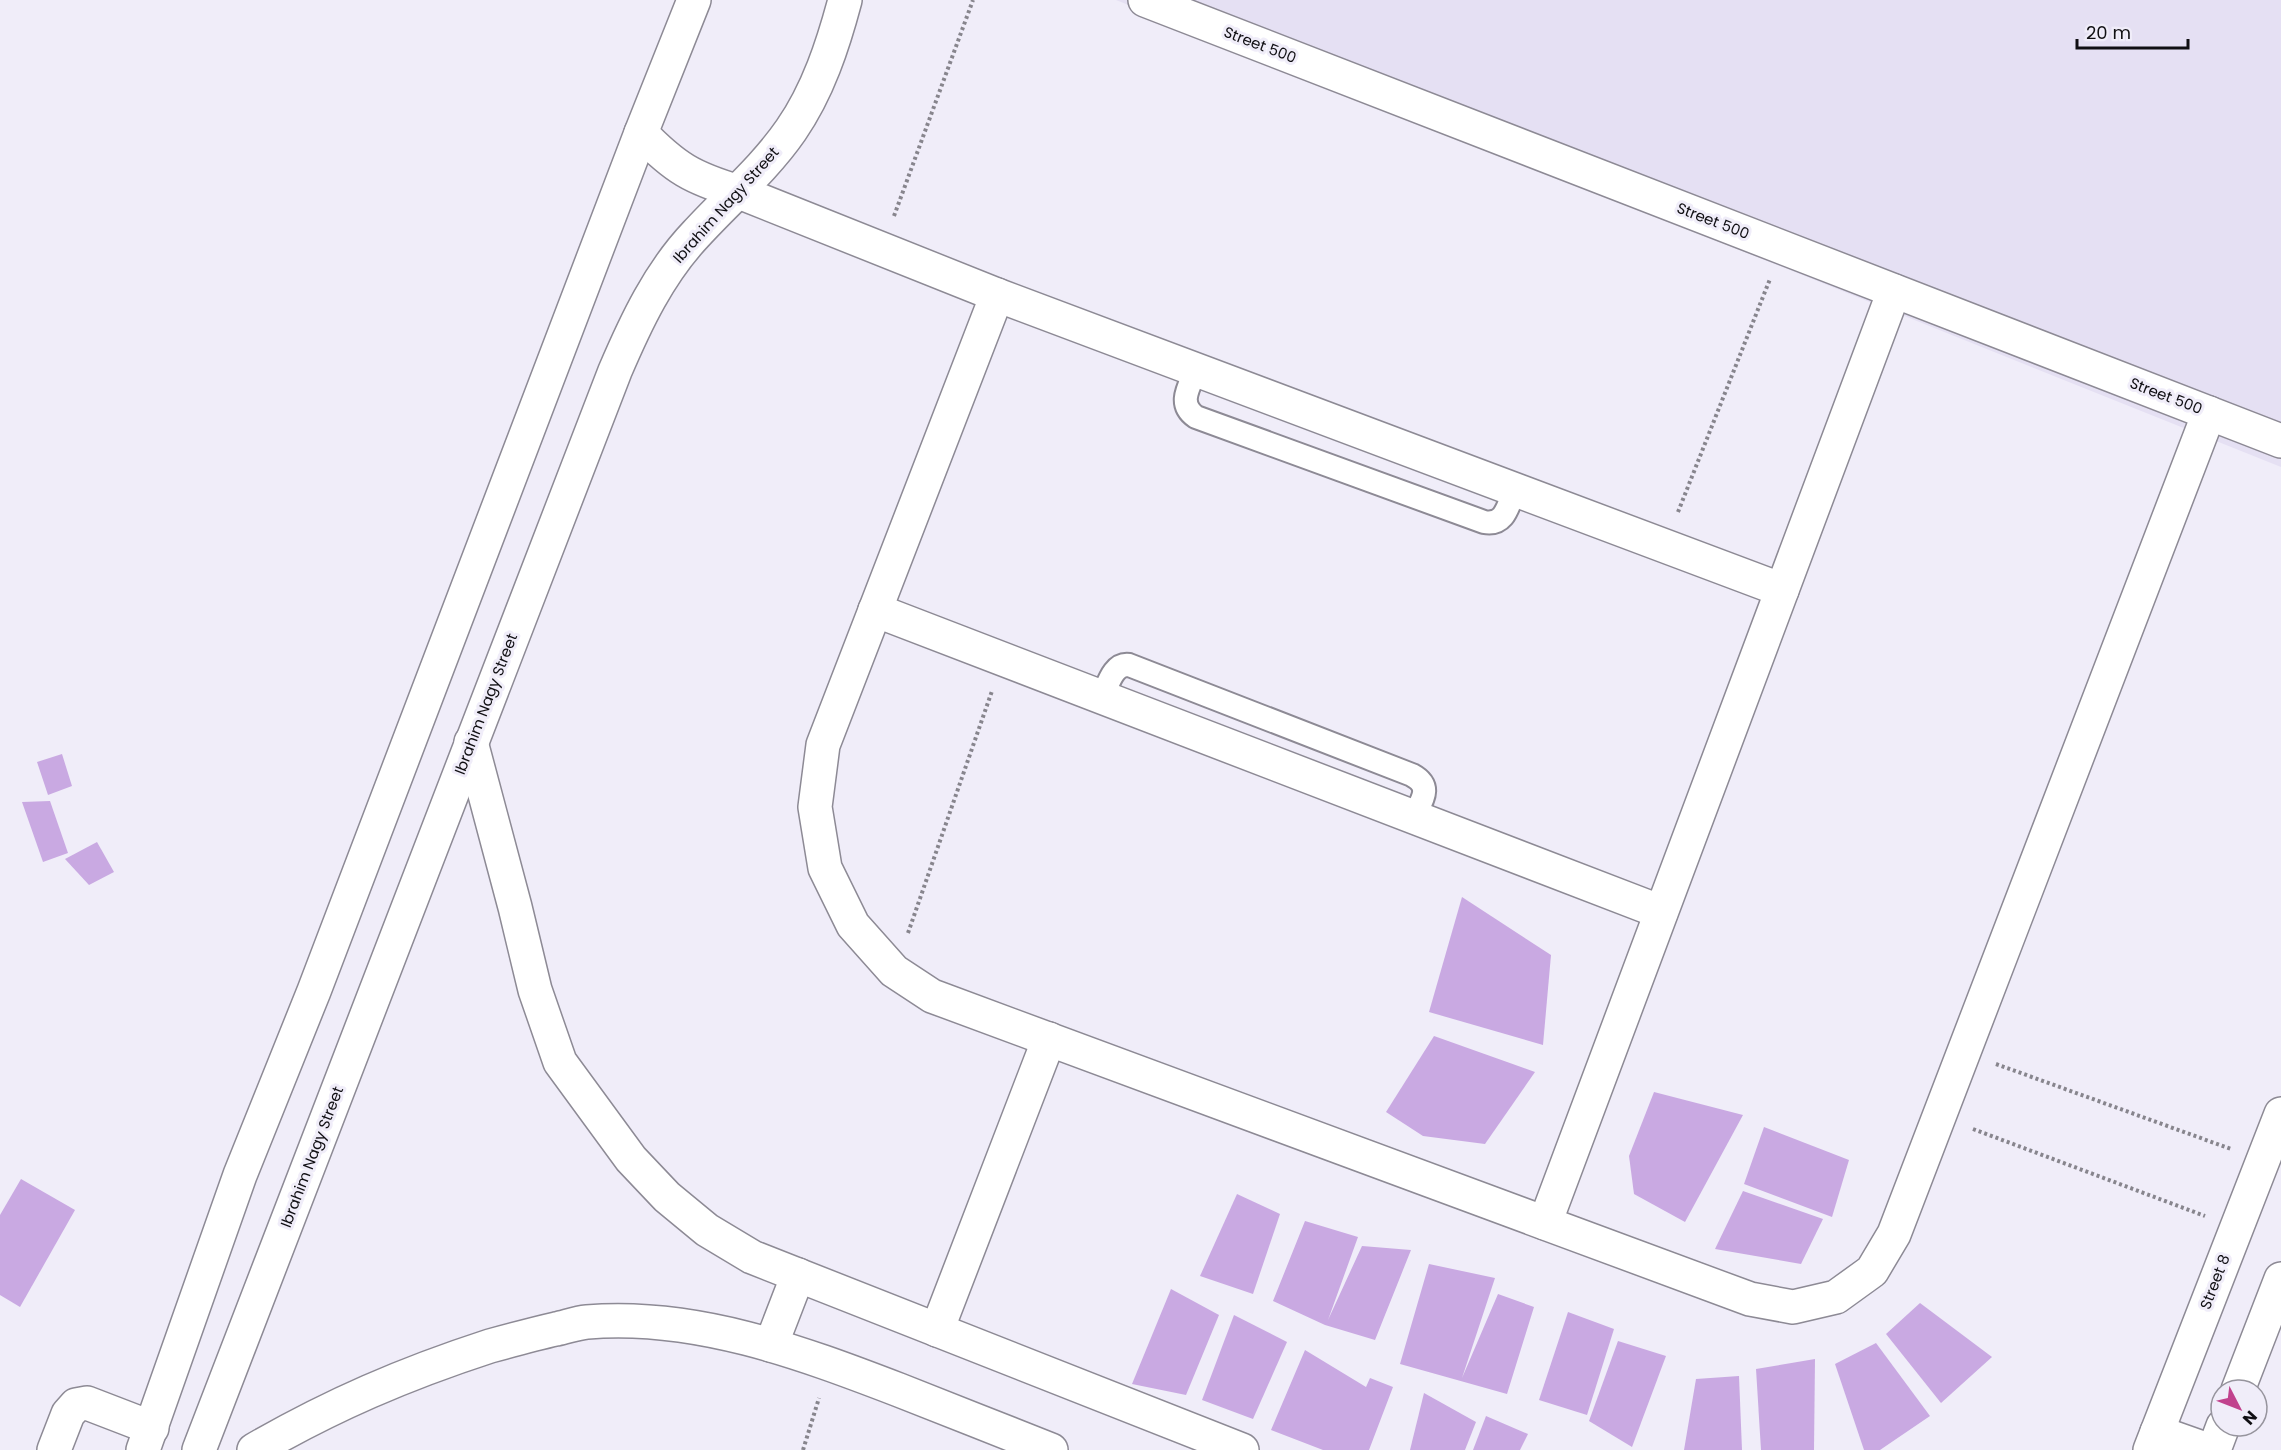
<svg xmlns="http://www.w3.org/2000/svg" width="2281" height="1450" font-family="Poppins,sans-serif">
	<style>
		.built { fill: #e5e0f3 }
		.building { fill: #c9a9e2 }
		.lines { fill: none; stroke-linecap: round; stroke-linejoin: round }
		.service-casing { stroke: #8d8a95; stroke-width: 26 }
		.minor-casing { stroke: #8d8a95; stroke-width: 36 }
		.tertiary-casing { stroke: #8d8a95; stroke-width: 36 }
		.path { stroke: #87858d; stroke-width: 4; stroke-dasharray: 3 3; stroke-linecap: butt }
		.service { stroke: #fff; stroke-width: 22 }
		.minor { stroke: #fff; stroke-width: 33 }
		.tertiary { stroke: #fff; stroke-width: 33 }
		.labels { text-anchor: middle; stroke-width: 6; stroke-linejoin: round; paint-order: stroke }
		.street-label { font-size: 15px; fill: #100f13; stroke: #f0edf9 }
	</style>
	<rect width="100%" height="100%" fill="#f0edf9"/>
	<polygon class="built" points="1116,0 2281,0 2281,467"/>
	<g class="building">
		<polygon points="62,754 72,786 48,795 37,762"/>
		<polygon points="50,801 68,853 43,862 22,802"/>
		<polygon points="97,842 114,872 89,885 65,859"/>
		<polygon points="1462,897 1551,955 1543,1045 1429,1012"/>
		<polygon points="1434,1036 1535,1072 1485,1144 1423,1136 1386,1112"/>
		<polygon points="1654,1092 1743,1115 1685,1222 1634,1194 1629,1156"/>
		<polygon points="1764,1127 1849,1160 1832,1217 1744,1184"/>
		<polygon points="21,1179 75,1210 20,1307 0,1295 0,1215"/>
		<polygon points="1743,1191 1823,1219 1801,1264 1715,1249"/>
		<polygon points="1237,1194 1280,1214 1253,1294 1200,1276"/>
		<polygon points="1305,1221 1358,1237 1328,1320 1362,1246 1411,1250 1375,1340 1325,1325 1273,1301"/>
		<polygon points="1429,1264 1495,1278 1462,1378 1498,1294 1534,1307 1507,1394 1400,1364"/>
		<polygon points="1171,1289 1219,1315 1186,1395 1132,1384"/>
		<polygon points="1920,1303 1992,1357 1941,1403 1886,1334"/>
		<polygon points="1568,1312 1614,1329 1587,1415 1539,1400"/>
		<polygon points="1234,1315 1287,1342 1253,1419 1202,1400"/>
		<polygon points="1618,1341 1666,1356 1632,1447 1589,1421"/>
		<polygon points="1876,1343 1930,1416 1880,1450 1864,1450 1835,1364"/>
		<polygon points="1305,1350 1366,1387 1370,1378 1393,1387 1369,1450 1323,1450 1271,1430"/>
		<polygon points="1815,1359 1814,1450 1761,1450 1756,1369"/>
		<polygon points="1739,1376 1742,1450 1684,1450 1696,1379"/>
		<polygon points="1424,1393 1476,1422 1465,1450 1410,1450"/>
		<polygon points="1486,1416 1528,1434 1520,1450 1473,1450"/>
	</g>
	<g class="lines">
		<g class="service-casing">
			<g id="service">
				<path d="M 1196,370 C 1189,387 1177,404 1196,417 L 1484,522 C 1505,526 1508,506 1515,489"/>
				<path d="M 1102,697 C 1108,685 1113,663 1129,665 L 1412,775 C 1434,787 1421,801 1413,818"/>
			</g>
		</g>
		<g class="minor-casing">
			<g id="minor">
				<polyline points="1145,0 2281,441"/>
				<path d="M 641,133 C 675,168 692,178 739,192 L 997,295 L 1782,590"/>
				<polyline points="997,295 823,745 815,807 825,868 853,925 894,971 932,996 1750,1299 1793,1307 1836,1297 1872,1271 1894,1234 2209,413"/>
				<polyline points="875,610 1661,912"/>
				<polyline points="471,742 515,907 535,990 560,1062 631,1159 667,1197 707,1230 752,1257 1242,1450"/>
				<polyline points="1545,1223 1894,291"/>
				<polyline points="937,1330 1049,1039"/>
				<polyline points="771,1345 798,1275"/>
				<polyline points="2238,1390 2281,1279"/>
				<polyline points="2157,1432 2208,1450"/>
				<polyline points="54,1450 68,1414 76,1405 87,1403 152,1428"/>
				<path d="M 254,1450 C 332,1405 404,1374 490,1346 C 512,1340 534,1334 556,1329 C 566,1327 576,1323 587,1322 C 695,1313 800,1352 899,1390 C 950,1410 1000,1430 1051,1450"/>
				<polyline points="2150,1450 2281,1114"/>
				<polyline points="2214,1450 2223,1426"/>
			</g>
		</g>
		<g class="tertiary-casing">
			<g id="tertiary">
				<polyline points="143,1450 240,1175 314,991 641,133 694,0"/>
				<path d="M 199,1450 L 615,371 C 636,322 659,273 696,234 C 728,199 764,169 791,130 C 818,91 833,45 845,0"/>
			</g>
		</g>
		<g class="path">
			<polyline points="894,216 973,0"/>
			<polyline points="1678,512 1770,279"/>
			<polyline points="908,933 992,691"/>
			<polyline points="1996,1064 2231,1149"/>
			<polyline points="1973,1129 2205,1216"/>
			<polyline points="803,1450 819,1398"/>
		</g>
		<use href="#service" class="service"/>
		<use href="#minor" class="minor"/>
		<use href="#tertiary" class="tertiary"/>
	</g>
	<g class="labels">
		<g class="street-label">
			<text transform="translate(1260 45) rotate(21)" y="5">Street 500</text>
			<text transform="translate(726 205) rotate(-48)" y="5">Ibrahim Nagy Street</text>
			<text transform="translate(1713 221) rotate(21)" y="5">Street 500</text>
			<text transform="translate(2166 396) rotate(21)" y="5">Street 500</text>
			<text transform="translate(486 704) rotate(-69)" y="5">Ibrahim Nagy Street</text>
			<text transform="translate(312 1157) rotate(-69)" y="5">Ibrahim Nagy Street</text>
			<text transform="translate(2215 1282) rotate(-69)" y="5">Street 8</text>
		</g>
	</g>
	<g transform="translate(2239 1408) rotate(132)"><circle r="28" fill="#f0edf9" stroke="#96949d" stroke-width="1.5"/>
	<path d="M0-4.5L10 22L0 15L-10 22Z" fill="#c1428d"/>
	<text y="-9" font-size="16" font-weight="bold" text-anchor="middle" fill="#100f13">N</text>
	</g>
	<path d="M2077 39v9h111v-9" fill="none" stroke="#100f13" stroke-width="3"/>
	<text x="2086" y="39" font-size="18" fill="#100f13" stroke="#f0edf9" stroke-width="4.5" paint-order="stroke">20 m</text>
</svg>
